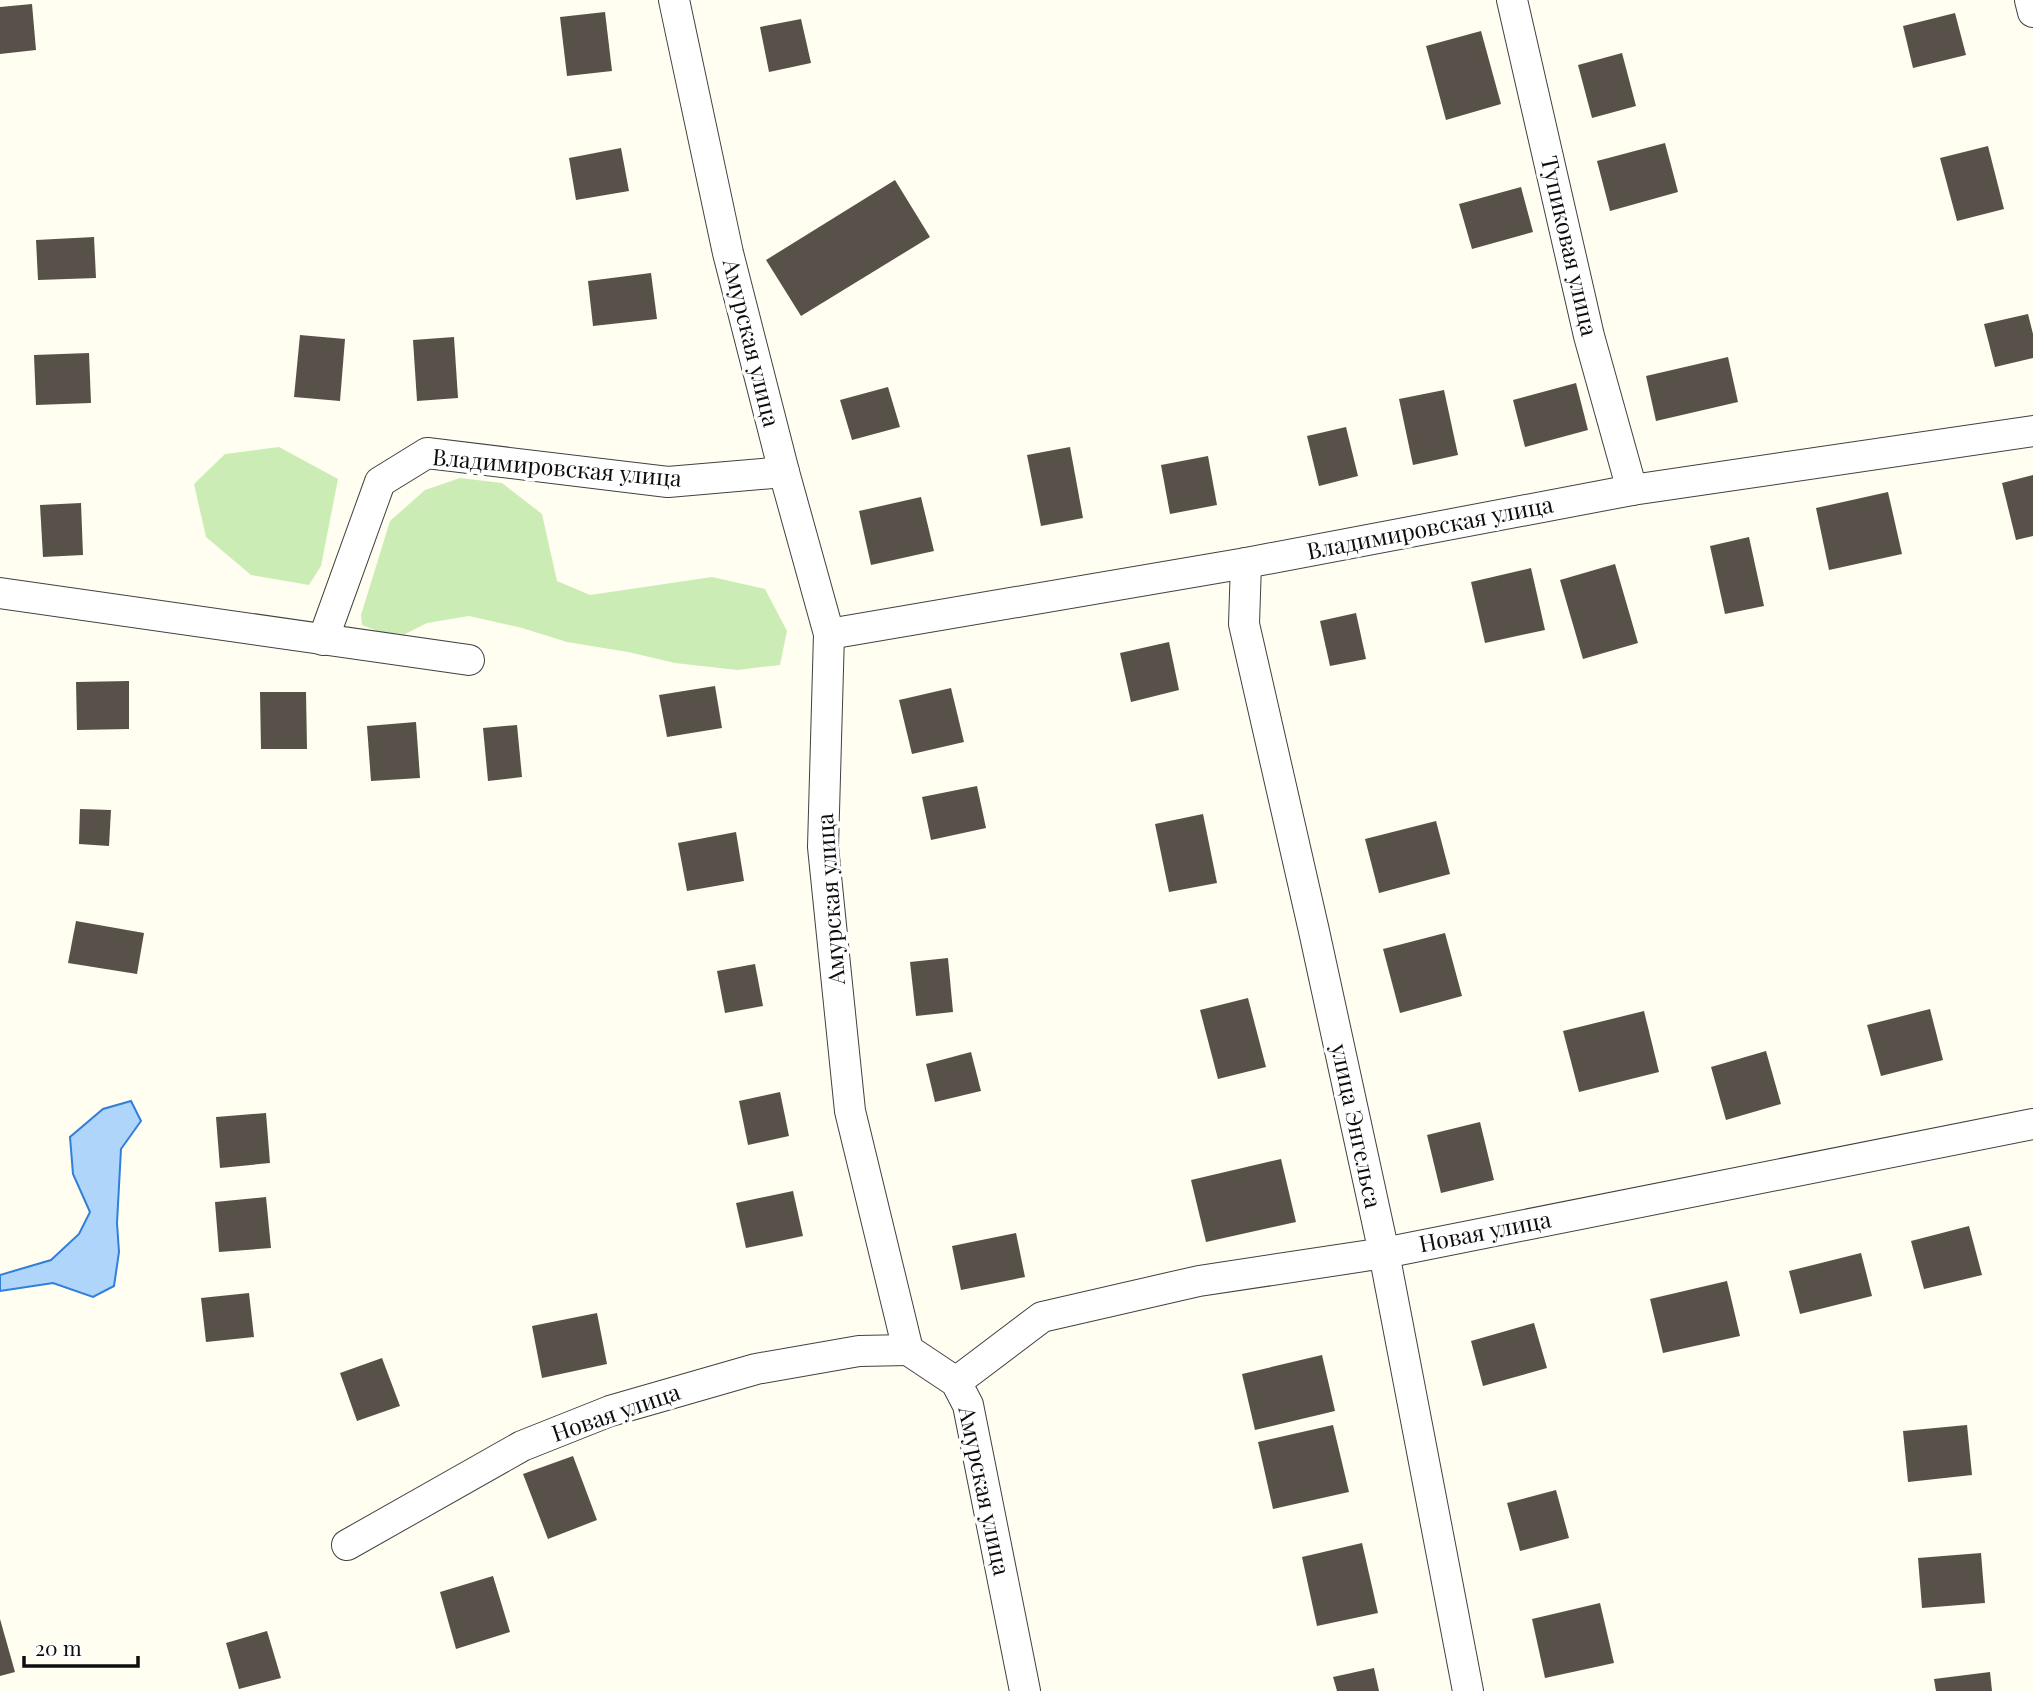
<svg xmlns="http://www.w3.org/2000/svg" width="2033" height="1691" font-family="'Playfair Display',serif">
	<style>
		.green { fill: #cbedb5 }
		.water { fill: #afd5fb; stroke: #307fd9; stroke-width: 2 }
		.building { fill: #58514a }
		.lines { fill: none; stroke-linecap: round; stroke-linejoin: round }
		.street-casing { stroke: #414141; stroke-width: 32 }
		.street { stroke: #fff; stroke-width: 30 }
		.labels { text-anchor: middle; stroke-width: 7; stroke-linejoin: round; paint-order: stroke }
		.street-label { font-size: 23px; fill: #0e0e0e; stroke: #fff }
	</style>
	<rect width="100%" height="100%" fill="#fffef0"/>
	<g class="green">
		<polygon points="279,447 338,479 321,566 309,585 251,575 206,537 194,484 225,454"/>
		<polygon points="460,478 502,483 542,514 557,581 590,595 712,577 765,589 787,631 780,665 737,670 675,663 628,652 567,642 522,628 469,616 427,623 405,634 382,633 362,625 361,615 390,521 425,490"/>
	</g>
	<polygon class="water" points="131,1101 141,1121 121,1149 117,1223 119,1252 114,1286 93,1297 53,1283 0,1291 0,1275 51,1260 79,1234 90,1212 73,1174 70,1137 103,1109"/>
	<g class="building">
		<polygon points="32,4 36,50 0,54 0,7"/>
		<polygon points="605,12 612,71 567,76 560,17"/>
		<polygon points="1955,13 1966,55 1913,68 1903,26"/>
		<polygon points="801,19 811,63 769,72 760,27"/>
		<polygon points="1481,31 1501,104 1446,120 1426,46"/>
		<polygon points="1622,53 1636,106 1592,118 1578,65"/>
		<polygon points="1665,143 1678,192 1610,211 1597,161"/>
		<polygon points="1988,146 2004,209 1957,221 1940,158"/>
		<polygon points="621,148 629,191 576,200 569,158"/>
		<polygon points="895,180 930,237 801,316 766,260"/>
		<polygon points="1521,187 1533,232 1472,249 1459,204"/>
		<polygon points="94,237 96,278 38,280 36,240"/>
		<polygon points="651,273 657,319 593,326 588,281"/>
		<polygon points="2028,314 2033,334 2033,358 1995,367 1984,324"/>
		<polygon points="300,335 345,339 340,401 294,397"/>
		<polygon points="454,337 458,398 417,401 413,340"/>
		<polygon points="89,353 91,403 36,405 34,355"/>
		<polygon points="1728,357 1738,402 1656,421 1646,376"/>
		<polygon points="1576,383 1588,430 1525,447 1513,400"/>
		<polygon points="888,387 900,427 852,440 840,400"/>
		<polygon points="1444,390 1458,455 1413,465 1399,399"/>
		<polygon points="1346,427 1358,476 1319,486 1307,436"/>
		<polygon points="1070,447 1083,518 1041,526 1027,455"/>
		<polygon points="1208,456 1217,505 1170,514 1161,465"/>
		<polygon points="2033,475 2033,536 2016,540 2002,483"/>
		<polygon points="1888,492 1902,554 1829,570 1816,508"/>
		<polygon points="921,497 934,551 871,565 859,511"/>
		<polygon points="81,503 83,555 43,557 40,505"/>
		<polygon points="1749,537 1764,606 1725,614 1710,546"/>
		<polygon points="1615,564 1638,643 1583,659 1560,580"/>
		<polygon points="1531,568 1545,630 1485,643 1471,582"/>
		<polygon points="1356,613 1366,659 1330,666 1320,621"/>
		<polygon points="1169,642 1179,690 1131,702 1120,653"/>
		<polygon points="129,681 129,729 77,730 76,682"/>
		<polygon points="715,686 722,728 667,737 659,695"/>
		<polygon points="951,688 964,742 912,754 899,700"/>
		<polygon points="260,692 306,692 307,749 261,749"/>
		<polygon points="416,722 420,778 371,781 367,726"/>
		<polygon points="517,725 522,777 488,781 483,728"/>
		<polygon points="977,786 986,828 931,840 922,797"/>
		<polygon points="80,809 111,810 109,846 79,844"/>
		<polygon points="1203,814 1217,883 1169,892 1155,824"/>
		<polygon points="1436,821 1450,874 1379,893 1365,839"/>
		<polygon points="736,832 744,881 687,891 678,843"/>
		<polygon points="76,921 144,933 137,974 68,963"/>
		<polygon points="1445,933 1462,996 1400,1013 1383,949"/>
		<polygon points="948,958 953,1012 916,1016 910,962"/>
		<polygon points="755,964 763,1006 725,1013 717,971"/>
		<polygon points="1248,998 1266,1067 1218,1079 1200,1010"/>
		<polygon points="1930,1009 1943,1060 1881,1076 1867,1025"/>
		<polygon points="1644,1011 1659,1072 1579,1092 1563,1031"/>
		<polygon points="1766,1051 1781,1104 1726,1120 1711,1067"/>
		<polygon points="971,1052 981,1091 935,1102 926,1064"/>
		<polygon points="780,1092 789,1136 748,1145 739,1101"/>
		<polygon points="266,1113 270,1163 220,1168 216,1117"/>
		<polygon points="1480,1122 1494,1180 1441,1193 1427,1135"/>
		<polygon points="1281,1159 1296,1222 1206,1242 1191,1180"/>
		<polygon points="793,1191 803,1236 746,1248 736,1203"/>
		<polygon points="266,1197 271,1248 219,1252 215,1202"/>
		<polygon points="1969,1226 1982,1275 1924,1289 1911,1241"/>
		<polygon points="1016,1233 1025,1277 961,1290 952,1246"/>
		<polygon points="1861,1253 1872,1296 1800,1314 1789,1271"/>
		<polygon points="1727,1281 1740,1336 1663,1353 1650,1299"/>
		<polygon points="249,1293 254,1337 206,1342 201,1298"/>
		<polygon points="597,1313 607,1364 542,1378 532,1326"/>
		<polygon points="1534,1323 1547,1368 1483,1386 1471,1341"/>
		<polygon points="1322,1355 1335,1411 1255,1430 1242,1374"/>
		<polygon points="382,1358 400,1406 357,1421 340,1373"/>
		<polygon points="1333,1425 1349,1492 1273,1509 1258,1442"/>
		<polygon points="1967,1425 1972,1475 1908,1482 1903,1431"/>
		<polygon points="573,1456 597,1520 548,1539 523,1474"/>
		<polygon points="1556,1490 1569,1538 1520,1551 1507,1503"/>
		<polygon points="1362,1543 1378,1613 1317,1626 1302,1557"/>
		<polygon points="1981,1553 1985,1603 1922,1608 1918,1558"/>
		<polygon points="493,1576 510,1632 456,1649 440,1592"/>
		<polygon points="1600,1603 1614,1663 1545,1678 1532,1619"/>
		<polygon points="0,1619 15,1672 0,1676"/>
		<polygon points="267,1631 281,1678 239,1689 226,1643"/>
		<polygon points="1374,1668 1379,1691 1337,1691 1333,1677"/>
		<polygon points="1990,1672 1992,1691 1936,1691 1934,1679"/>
	</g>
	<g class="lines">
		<g class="street-casing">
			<g id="street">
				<polyline points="674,0 728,253 784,472 829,634 823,847 850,1111 908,1350 956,1382 968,1405 1025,1691"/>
				<polyline points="1512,0 1589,336 1632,490"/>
				<polyline points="2030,0 2033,12"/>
				<polyline points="1246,563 1244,624 1314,931 1384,1253 1468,1691"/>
				<polyline points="0,593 469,660"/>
				<polyline points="829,634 1246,563 1632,490 2033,431"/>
				<polyline points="323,640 380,482 427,453 668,482 784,472"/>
				<polyline points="956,1382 1042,1317 1199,1281 1384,1253 2033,1124"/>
				<polyline points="347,1545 522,1446 610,1411 756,1369 859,1351 908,1350"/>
			</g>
		</g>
		<use href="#street" class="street"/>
	</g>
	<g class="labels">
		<g class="street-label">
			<text transform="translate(1569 246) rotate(77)" y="8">Тупиковая улица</text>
			<text transform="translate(751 343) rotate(76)" y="8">Амурская улица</text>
			<text transform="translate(557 468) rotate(5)" y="8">Владимировская улица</text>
			<text transform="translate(1430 528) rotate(-11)" y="8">Владимировская улица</text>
			<text transform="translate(831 899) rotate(-94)" y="8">Амурская улица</text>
			<text transform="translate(1356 1126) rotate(78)" y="8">улица Энгельса</text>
			<text transform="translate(1485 1232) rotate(-11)" y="8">Новая улица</text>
			<text transform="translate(616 1413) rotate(-19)" y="8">Новая улица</text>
			<text transform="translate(984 1491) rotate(78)" y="8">Амурская улица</text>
		</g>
	</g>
	<path d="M24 1656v10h114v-10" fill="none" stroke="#0e0e0e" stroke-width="3.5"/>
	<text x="35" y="1656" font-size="21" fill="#0e0e0e" stroke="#ffffff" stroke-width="5" paint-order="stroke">20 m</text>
</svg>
